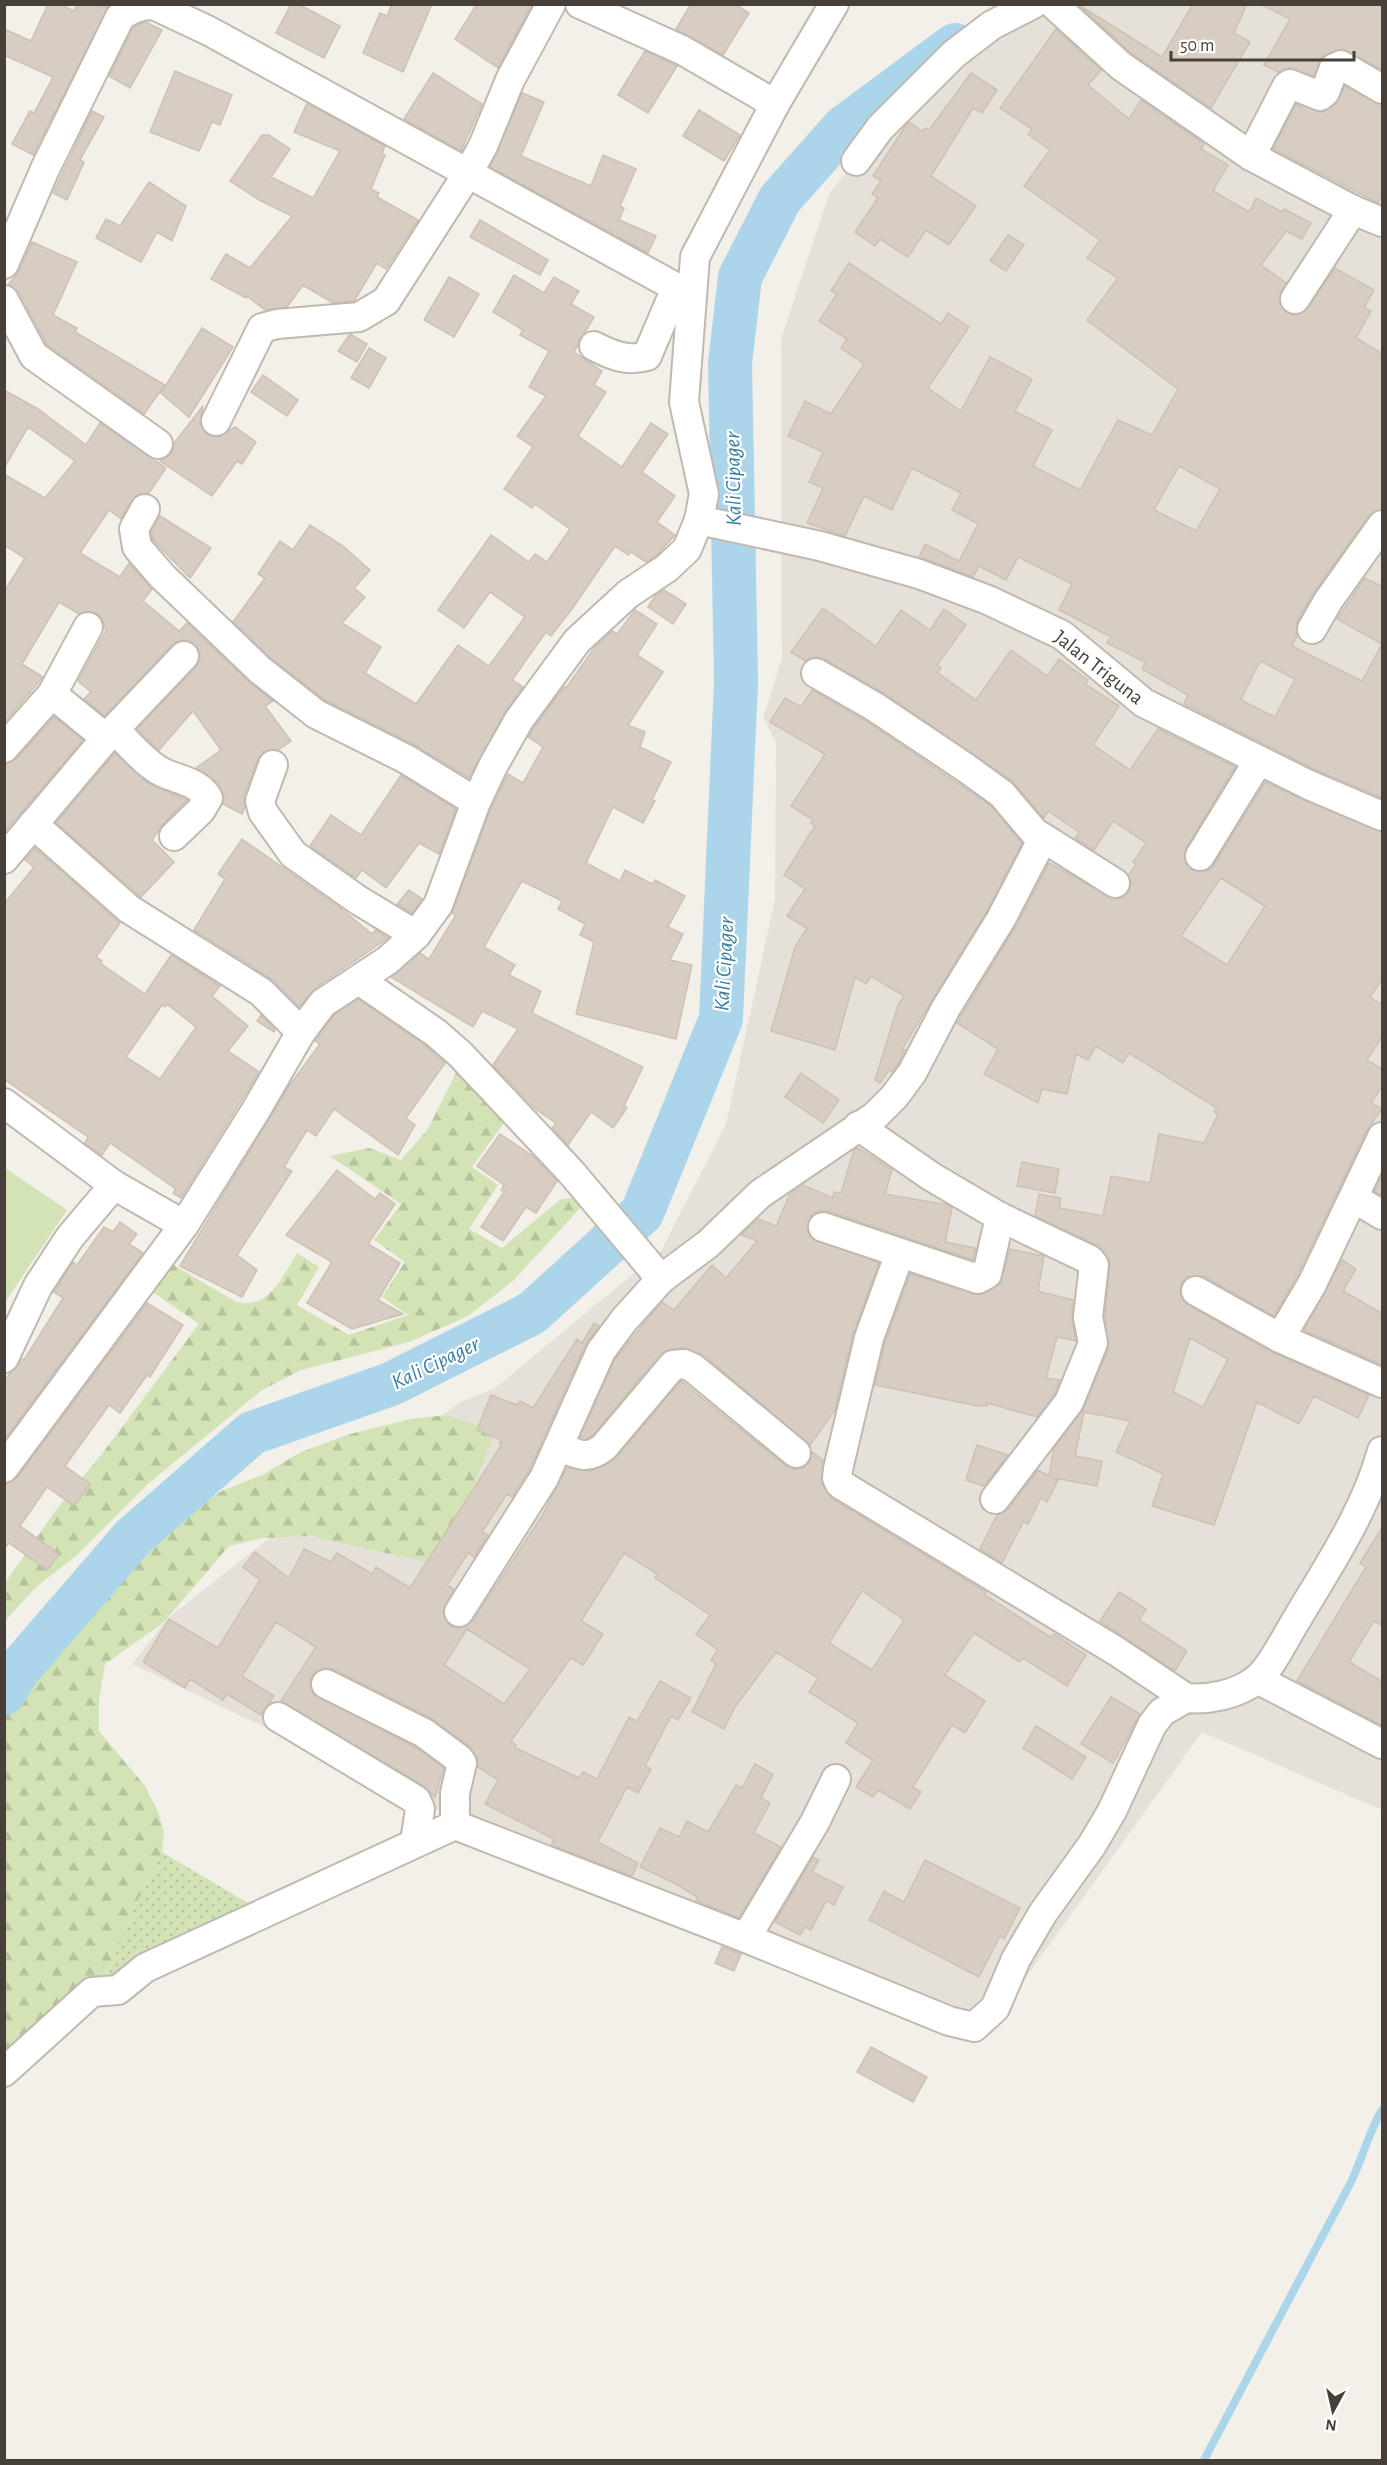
<svg xmlns="http://www.w3.org/2000/svg" width="1387" height="2465" font-family="'Alegreya Sans',sans-serif">
	<style>
		.residential { fill: #e6e1d8 }
		.grass { fill: url(#grass-dots) }
		.forest { fill: url(#forest-firs) }
		.garden { fill: #d2e3b6 }
		.lines { fill: none; stroke-linecap: round; stroke-linejoin: round }
		.stream { stroke: #abd5ea; stroke-width: 8 }
		.river { stroke: #abd5ea; stroke-width: 44 }
		.building { fill: #d7cdc3; stroke: #cec1b3; stroke-width: 1.5; fill-rule: evenodd }
		.street-casing { stroke: #c1b9af; stroke-width: 32 }
		.street { stroke: #fff; stroke-width: 28 }
		.labels { text-anchor: middle; stroke-width: 4.5; stroke-linejoin: round; paint-order: stroke }
		.street-label { font-size: 21px; fill: #464038; stroke: #fff }
		.water-label { font-size: 22px; font-style: italic; fill: #397da0; stroke: #fff }
	</style>
	<defs>
		<pattern id="grass-dots" width="8" height="8" patternUnits="userSpaceOnUse" patternTransform="scale(1.5)"><rect width="8" height="8" fill="#d2e3b6"/><path d="M2 2h.1M6 6h.1" fill="none" stroke="#b6c49d" stroke-width="1.8" stroke-linecap="round"/></pattern>
		<pattern id="forest-firs" width="22" height="20" patternUnits="userSpaceOnUse" patternTransform="scale(1.5)"><rect width="22" height="20" fill="#d2e3b6"/><path d="M5 1l3.5 6h-7zM16 11l3.5 6h-7z" fill="#b6c49d"/></pattern>
	</defs>
	<rect width="100%" height="100%" fill="#f3efe9"/>
	<polygon class="residential" points="1032,5 1382,5 1382,1810 1202,1732 989,2029 620,1897 132,1664 168,1618 282,1528 461,1402 495,1388 661,1251 726,1124 775,899 776,742 763,718 782,658 781,338 830,192 883,130"/>
	<polygon class="grass" points="162,1852 253,1906 104,1982 135,1906"/>
	<g class="forest">
		<path d="M 460,1065 L 507,1119 L 472,1167 L 498,1185 L 469,1229 L 502,1248 L 561,1199 L 582,1197 L 582,1206 L 513,1281 L 468,1316 L 409,1342 L 301,1370 L 262,1390 L 149,1483 L 78,1554 L 35,1588 L 5,1621 L 5,1583 L 56,1510 L 105,1450 L 199,1324 L 153,1292 L 172,1264 L 236,1302 C 269,1310 283,1276 297,1253 L 319,1267 L 297,1305 L 349,1335 L 408,1315 L 382,1297 L 405,1262 L 374,1240 L 401,1204 L 330,1156 L 369,1148 L 401,1160 L 428,1129 Z"/>
		<polygon points="446,1415 495,1431 466,1505 426,1562 311,1536 263,1538 229,1546 163,1623 105,1664 99,1700 99,1731 145,1786 158,1812 164,1832 162,1852 135,1906 104,1982 5,2062 4,1715 21,1690 72,1629 193,1509 222,1491 264,1474 301,1452 350,1434 411,1419"/>
	</g>
	<polygon class="garden" points="5,1168 67,1210 5,1302"/>
	<g class="lines">
		<path class="stream" d="M 1204,2460 L 1351,2182 C 1362,2159 1369,2132 1382,2110"/>
		<polyline class="river" points="4,1693 19,1669 133,1537 252,1433 391,1384 532,1313 642,1213 721,1019 736,682 730,363 740,277 780,199 843,128 955,45"/>
	</g>
	<g class="building">
		<polygon points="48,4 59,4 74,11 77,4 108,7 33,155 12,144 30,111 34,113 53,77 4,55 4,29 31,41"/>
		<polygon points="291,4 298,4 340,26 324,58 276,33"/>
		<polygon points="392,4 432,4 403,72 363,53 380,13 387,16"/>
		<polygon points="477,4 532,4 498,68 455,39"/>
		<polygon points="691,4 735,4 749,13 723,55 676,29"/>
		<polygon points="1193,4 1247,4 1234,33 1250,42 1211,108 1131,53 1079,5 1162,57"/>
		<polygon points="1260,4 1383,4 1383,70 1342,49 1322,56 1314,76 1289,68 1278,72 1264,65 1290,19"/>
		<polygon points="145,22 162,30 130,88 109,76 133,28"/>
		<path d="M 1056,29 L 1101,70 L 1088,85 L 1129,119 L 1141,100 L 1204,144 L 1201,149 L 1228,165 L 1213,191 L 1249,212 L 1256,198 L 1282,212 L 1284,209 L 1311,223 L 1302,239 L 1286,231 L 1261,265 L 1286,283 L 1279,299 L 1286,312 L 1295,315 L 1308,308 L 1335,268 L 1374,290 L 1364,307 L 1371,311 L 1356,338 L 1383,354 L 1383,509 L 1369,515 L 1314,592 L 1297,621 L 1297,636 L 1292,646 L 1362,681 L 1382,644 L 1337,619 L 1365,578 L 1383,587 L 1383,798 L 1316,770 L 1184,704 L 1188,695 L 1142,669 L 1145,662 L 1107,643 L 1111,637 L 1059,610 L 1072,584 L 1018,557 L 1006,580 L 979,566 L 973,577 L 919,557 L 925,544 L 959,561 L 978,524 L 952,510 L 961,493 L 912,468 L 892,510 L 864,496 L 845,536 L 807,523 L 823,488 L 809,482 L 823,452 L 788,436 L 805,401 L 831,414 L 864,364 L 841,348 L 847,339 L 819,321 L 837,294 L 831,291 L 849,263 L 941,324 L 948,313 L 969,327 L 928,388 L 961,411 L 990,357 L 1032,379 L 1015,411 L 1052,430 L 1033,466 L 1080,490 L 1118,420 L 1152,435 L 1178,389 L 1087,320 L 1118,278 L 1087,258 L 1100,240 L 1024,186 L 1050,150 L 1028,134 L 1032,129 L 1000,108 ZM 1179,466 L 1220,489 L 1196,531 L 1154,510 ZM 1260,661 L 1295,679 L 1275,717 L 1241,700 Z"/>
		<polygon points="645,51 677,66 648,113 618,95"/>
		<polygon points="175,71 232,95 220,125 212,122 199,151 150,132"/>
		<polygon points="433,73 482,104 461,151 404,119"/>
		<polygon points="971,73 997,90 982,113 973,108 931,176 976,206 949,245 926,230 908,257 880,239 875,246 855,232 878,198 872,194 881,181 873,176 906,125 909,122 922,131 925,128 929,130"/>
		<polygon points="1345,86 1383,105 1383,193 1378,203 1273,149 1296,104 1323,112 1336,104"/>
		<polygon points="522,93 544,102 521,156 591,186 603,155 636,169 620,206 624,208 619,220 656,236 648,253 490,167"/>
		<polygon points="307,103 385,146 382,153 385,155 371,189 379,193 377,197 418,220 386,269 377,263 354,301 333,303 303,285 287,307 265,310 247,296 246,298 211,279 226,254 250,268 292,216 261,201 230,181 262,135 269,135 290,149 271,177 313,198 340,151 294,132"/>
		<polygon points="699,110 740,135 724,161 683,136"/>
		<polygon points="92,111 104,117 80,160 84,162 67,200 53,193"/>
		<polygon points="149,182 186,206 172,241 157,232 141,262 96,238 106,219 120,226"/>
		<polygon points="480,220 548,260 540,275 470,237"/>
		<polygon points="1008,235 1024,245 1006,271 990,261"/>
		<polygon points="32,242 77,262 53,315 77,328 75,332 165,385 144,414 47,345 19,292 8,285 19,271"/>
		<polygon points="514,275 544,293 554,277 579,291 571,304 594,317 574,352 602,371 594,385 606,392 578,436 622,467 651,423 668,434 642,472 675,496 657,522 675,535 657,555 646,562 631,552 628,555 615,546 572,609 551,636 546,632 512,680 523,687 505,712 469,778 413,744 325,700 271,658 233,622 265,578 258,574 280,541 293,550 310,525 343,546 370,570 354,588 365,597 342,623 381,647 365,673 416,704 458,645 489,666 525,617 490,592 464,628 438,610 491,535 529,562 535,554 547,562 570,529 535,504 532,508 504,489 533,447 517,436 546,396 529,387 549,351 520,335 523,330 493,312"/>
		<polygon points="449,277 479,294 454,337 424,320"/>
		<polygon points="202,328 233,347 189,417 161,393"/>
		<polygon points="350,334 367,344 357,362 338,351"/>
		<polygon points="369,348 386,358 369,388 351,378"/>
		<polygon points="263,375 298,400 287,416 251,392"/>
		<polygon points="4,390 38,409 86,445 100,423 166,468 149,493 137,495 131,501 121,519 109,510 80,553 120,577 129,563 152,589 143,601 179,631 187,623 249,682 273,701 265,706 291,741 278,750 263,752 258,759 244,795 245,808 242,814 223,804 224,797 218,783 196,768 221,750 193,711 159,750 137,729 196,667 200,659 200,651 188,640 180,640 172,645 105,716 84,699 91,692 78,681 106,630 102,619 96,613 88,611 79,614 59,602 22,664 43,677 4,723 4,592 25,558 4,545 4,474 45,498 75,461 28,427 4,468"/>
		<polygon points="203,406 200,423 208,435 218,437 235,427 256,442 242,464 237,461 212,496 160,461 171,454 174,443"/>
		<polygon points="160,516 211,548 190,578 153,540 151,532"/>
		<polygon points="664,590 686,604 673,624 648,607 655,596"/>
		<path d="M 823,608 L 876,646 L 901,610 L 930,630 L 944,609 L 966,625 L 937,665 L 941,668 L 938,673 L 976,700 L 1011,650 L 1047,676 L 1059,659 L 1088,680 L 1085,684 L 1119,706 L 1093,745 L 1130,770 L 1158,729 L 1235,767 L 1186,848 L 1185,863 L 1192,870 L 1207,871 L 1214,865 L 1265,782 L 1303,800 L 1383,832 L 1383,978 L 1370,997 L 1383,1006 L 1383,1035 L 1367,1060 L 1383,1070 L 1383,1085 L 1371,1103 L 1382,1109 L 1367,1130 L 1297,1276 L 1274,1316 L 1204,1276 L 1188,1277 L 1182,1282 L 1180,1291 L 1182,1299 L 1188,1305 L 1272,1352 L 1369,1395 L 1358,1418 L 1314,1396 L 1299,1424 L 1257,1402 L 1214,1525 L 1152,1506 L 1163,1474 L 1116,1452 L 1130,1421 L 1084,1412 L 1075,1456 L 1102,1461 L 1097,1486 L 1053,1478 L 1058,1480 L 1047,1502 L 1041,1498 L 1028,1524 L 1023,1522 L 1002,1563 L 980,1549 L 997,1515 L 1008,1509 L 1038,1470 L 1049,1476 L 1054,1448 L 1084,1408 L 1108,1349 L 1105,1316 L 1110,1260 L 1097,1245 L 1035,1216 L 1039,1194 L 1061,1198 L 1059,1208 L 1103,1216 L 1111,1176 L 1150,1183 L 1159,1134 L 1204,1143 L 1218,1114 L 1214,1112 L 1217,1108 L 1129,1053 L 1123,1063 L 1096,1046 L 1088,1060 L 1076,1054 L 1067,1094 L 1042,1089 L 1038,1103 L 984,1074 L 998,1049 L 957,1023 L 1015,928 L 1049,863 L 1115,899 L 1123,897 L 1129,891 L 1131,883 L 1129,875 L 1136,864 L 1133,862 L 1146,843 L 1113,821 L 1094,850 L 1075,838 L 1079,832 L 1048,811 L 1044,818 L 1012,781 L 884,693 L 824,659 L 815,657 L 805,661 L 791,652 ZM 1221,878 L 1265,906 L 1227,965 L 1181,936 ZM 1190,1338 L 1228,1359 L 1203,1407 L 1173,1392 Z"/>
		<polygon points="635,610 657,624 637,655 663,672 628,725 645,732 640,747 671,762 652,800 655,801 643,823 613,807 586,863 620,881 625,870 652,884 655,880 685,896 668,927 683,934 670,960 692,965 676,1039 576,1014 594,942 580,935 585,924 558,909 562,901 522,881 484,947 515,965 509,975 541,991 532,1013 643,1067 624,1106 627,1108 613,1128 591,1112 568,1145 552,1128 556,1123 535,1109 493,1065 518,1029 482,1011 473,1027 391,977 420,953 429,959 456,915 452,913 491,808 508,774 523,783 543,747 528,737 533,729 564,687 566,688 595,647 612,631 617,634"/>
		<polygon points="812,690 866,721 991,806 1022,843 987,911 902,1049 905,1050 898,1064 892,1072 889,1070 880,1083 875,1080 898,1005 904,996 871,976 866,984 855,977 835,1050 771,1031 795,947 807,928 787,916 805,889 784,875 815,826 811,823 813,820 791,806 825,754 770,722 785,698 801,707"/>
		<polygon points="54,717 83,740 4,833 4,764 16,759"/>
		<polygon points="115,753 148,783 187,800 163,824 152,840 174,862 141,897 56,823"/>
		<polygon points="401,775 456,809 439,854 419,843 386,888 362,870 356,878 310,846 331,815 361,835"/>
		<polygon points="242,839 339,907 372,934 376,930 388,938 314,989 299,1007 270,978 194,930 225,879 218,874"/>
		<path d="M 35,848 L 120,923 L 96,957 L 102,961 L 100,963 L 145,994 L 171,955 L 220,986 L 212,996 L 248,1026 L 228,1051 L 259,1072 L 181,1198 L 173,1193 L 176,1189 L 110,1143 L 102,1155 L 85,1143 L 88,1137 L 4,1079 L 4,904 L 34,867 L 25,860 ZM 167,1004 L 196,1027 L 160,1079 L 126,1057 L 162,1005 L 165,1007 Z"/>
		<polygon points="409,890 422,899 412,913 397,904"/>
		<polygon points="358,999 426,1046 445,1063 406,1118 415,1125 398,1155 334,1109 316,1136 307,1130 284,1167 292,1171 237,1255 257,1270 242,1297 180,1266 289,1086 320,1044 315,1041 334,1015"/>
		<polygon points="261,1015 275,1030 274,1032 257,1021"/>
		<polygon points="801,1073 839,1100 823,1123 785,1097"/>
		<polygon points="500,1134 533,1156 557,1181 536,1213 526,1207 503,1241 481,1227 504,1192 501,1190 504,1185 477,1166"/>
		<polygon points="858,1148 892,1170 885,1194 948,1205 952,1208 945,1242 976,1248 973,1260 828,1211 819,1211 812,1215 807,1230 811,1238 879,1263 853,1334 835,1410 810,1445 704,1355 683,1348 671,1349 660,1354 593,1435 587,1438 580,1437 615,1359 662,1302 674,1310 712,1265 726,1278 757,1241 741,1235 758,1219 776,1226 790,1194 803,1185 833,1198 834,1192 841,1193 854,1150"/>
		<polygon points="1022,1162 1059,1169 1055,1193 1017,1186"/>
		<polygon points="337,1170 375,1199 380,1193 395,1204 368,1244 400,1263 378,1300 403,1314 352,1329 307,1303 332,1262 286,1235"/>
		<polygon points="1383,1174 1383,1196 1374,1191"/>
		<polygon points="120,1222 137,1234 129,1244 143,1253 4,1440 4,1381 22,1359 24,1360 63,1298 54,1292 73,1262 77,1265 104,1227 113,1232"/>
		<polygon points="1010,1249 1044,1256 1038,1291 1073,1300 1072,1320 1076,1341 1057,1337 1046,1378 1060,1380 1055,1394 1037,1417 987,1403 987,1406 978,1406 875,1385 885,1343 910,1274 980,1295 1000,1284"/>
		<polygon points="1342,1260 1356,1269 1343,1291 1383,1314 1383,1365 1304,1330"/>
		<polygon points="147,1303 183,1325 150,1377 147,1375 120,1413 109,1405 65,1466 90,1484 74,1506 47,1487 20,1526 59,1554 47,1570 9,1543 4,1549 4,1484 17,1478"/>
		<path d="M 594,1323 L 599,1326 L 586,1344 L 529,1470 L 512,1497 L 507,1494 L 482,1532 L 488,1535 L 474,1557 L 468,1553 L 447,1585 L 454,1589 L 443,1612 L 450,1626 L 459,1628 L 473,1621 L 542,1516 L 567,1468 L 590,1471 L 613,1461 L 681,1381 L 786,1466 L 794,1469 L 802,1468 L 809,1463 L 812,1452 L 823,1460 L 822,1485 L 831,1498 L 986,1592 L 985,1595 L 1052,1638 L 1054,1634 L 1086,1655 L 1067,1686 L 1023,1658 L 1020,1662 L 974,1633 L 945,1675 L 985,1701 L 965,1733 L 952,1725 L 913,1787 L 921,1792 L 910,1809 L 878,1790 L 873,1797 L 856,1787 L 873,1760 L 846,1743 L 858,1723 L 809,1692 L 818,1678 L 776,1652 L 735,1707 L 724,1729 L 692,1712 L 716,1664 L 711,1660 L 718,1650 L 696,1634 L 710,1615 L 655,1578 L 657,1574 L 624,1553 L 581,1621 L 603,1634 L 583,1665 L 571,1658 L 511,1741 L 516,1745 L 514,1747 L 579,1778 L 583,1772 L 597,1779 L 629,1717 L 637,1721 L 660,1681 L 691,1698 L 678,1720 L 671,1716 L 645,1766 L 651,1769 L 638,1793 L 627,1787 L 598,1842 L 638,1863 L 632,1876 L 551,1845 L 554,1839 L 485,1804 L 498,1780 L 478,1767 L 478,1759 L 469,1746 L 431,1718 L 333,1669 L 324,1668 L 312,1676 L 310,1684 L 313,1694 L 415,1747 L 444,1768 L 435,1797 L 424,1786 L 281,1701 L 316,1647 L 276,1622 L 242,1676 L 274,1696 L 261,1715 L 227,1694 L 223,1700 L 190,1679 L 185,1688 L 143,1662 L 169,1619 L 218,1648 L 260,1580 L 243,1567 L 255,1552 L 289,1578 L 304,1549 L 331,1562 L 337,1553 L 372,1574 L 376,1567 L 410,1588 L 502,1444 L 499,1443 L 501,1440 L 477,1430 L 491,1395 L 517,1405 L 520,1401 L 533,1408 L 577,1339 L 582,1343 ZM 862,1591 L 904,1620 L 872,1670 L 829,1643 ZM 467,1629 L 530,1669 L 504,1704 L 444,1665 Z"/>
		<polygon points="977,1445 1008,1455 984,1486 966,1480"/>
		<polygon points="1383,1526 1383,1626 1374,1621 1349,1662 1383,1682 1383,1726 1297,1681 1366,1567 1360,1563"/>
		<polygon points="1119,1592 1146,1609 1139,1620 1187,1651 1175,1671 1100,1621"/>
		<polygon points="1111,1697 1140,1714 1113,1763 1081,1744"/>
		<polygon points="1036,1726 1086,1757 1072,1779 1023,1748"/>
		<polygon points="755,1764 773,1774 761,1798 770,1803 754,1833 781,1847 739,1918 700,1902 696,1900 697,1897 676,1884 640,1867 660,1828 679,1837 687,1821 708,1832 736,1785 742,1788"/>
		<polygon points="813,1857 819,1860 812,1872 843,1887 834,1905 826,1901 811,1930 805,1927 800,1935 775,1922"/>
		<polygon points="925,1860 1020,1908 1004,1939 1000,1936 979,1977 869,1920 884,1891 904,1902"/>
		<polygon points="722,1947 741,1954 734,1971 715,1963"/>
		<polygon points="871,2047 927,2077 913,2102 857,2072"/>
	</g>
	<g class="lines">
		<g class="street-casing">
			<g id="street">
				<polyline points="580,4 682,50 775,104"/>
				<polyline points="1053,4 1121,66 1251,156 1353,210 1382,222"/>
				<polyline points="1251,156 1287,86 1290,84 1320,96 1325,92 1334,68 1341,65 1382,89"/>
				<polyline points="856,161 880,128 954,54 992,25 1033,4"/>
				<path d="M 4,264 L 45,169 L 120,17 C 131,9 140,5 154,5 L 209,31 L 690,295"/>
				<polyline points="1295,299 1353,210"/>
				<polyline points="4,300 34,356 158,444"/>
				<path d="M 594,346 C 611,355 628,362 647,356 L 676,288"/>
				<polyline points="216,421 262,328 277,324 359,317 386,301 468,173 483,146 510,80 551,4"/>
				<polyline points="145,509 134,529 137,547 162,576 260,670 316,714 406,759 476,802"/>
				<polyline points="699,520 820,546 919,574 988,600 1062,635 1144,703 1309,785 1382,816"/>
				<polyline points="1312,629 1328,601 1382,525"/>
				<polyline points="816,673 875,707 966,768 1002,794 1034,832 1115,883"/>
				<polyline points="52,694 106,738"/>
				<path d="M 115,730 C 129,743 146,765 164,773 C 179,780 199,782 208,798 L 201,810 L 174,836"/>
				<polyline points="4,748 52,694 88,627"/>
				<polyline points="273,765 260,801 263,812 293,854 358,900 416,935"/>
				<polyline points="33,824 129,909 261,992 301,1032"/>
				<polyline points="1200,856 1259,760"/>
				<polyline points="4,859 106,738 184,656"/>
				<polyline points="359,980 436,1033 460,1054 571,1172 661,1279"/>
				<polyline points="4,1103 114,1185 184,1225"/>
				<polyline points="858,1126 932,1177 1000,1217 1090,1260 1094,1265 1088,1317 1093,1343 1069,1402 995,1499"/>
				<polyline points="1354,1198 1382,1215"/>
				<polyline points="823,1227 978,1279 987,1274 1000,1217"/>
				<path d="M 900,1253 L 869,1338 L 838,1469 L 837,1478 L 840,1484 L 1116,1651 L 1186,1698 C 1209,1700 1236,1695 1256,1680 C 1271,1669 1286,1636 1297,1619 C 1329,1565 1365,1512 1382,1451"/>
				<polyline points="1196,1291 1280,1338 1382,1383"/>
				<polyline points="1280,1338 1312,1284 1382,1137"/>
				<polyline points="4,1358 38,1286 70,1237 114,1185"/>
				<path d="M 559,1447 C 579,1454 586,1461 604,1447 L 673,1365 L 684,1364 L 693,1368 L 796,1453"/>
				<polyline points="4,1468 184,1225 256,1110 301,1032 323,1003 388,960 416,935 438,905 476,802 493,766 519,720 577,641 628,594 667,568 687,549 699,520 704,494 684,402 695,257 775,104 834,4"/>
				<polyline points="459,1612 544,1478 601,1351 624,1320 661,1279 708,1244 760,1194 875,1116 894,1097 912,1073 946,1008 1001,919 1043,838"/>
				<polyline points="1257,1679 1382,1744"/>
				<polyline points="326,1684 424,1733 459,1759 462,1763 455,1793 455,1825"/>
				<polyline points="278,1717 416,1800 420,1809 415,1842"/>
				<polyline points="746,1938 815,1822 836,1779"/>
				<polyline points="4,2072 92,1992 118,1990 145,1968 455,1825 746,1938 949,2021 974,2027 995,2008 1016,1959 1043,1913 1092,1845 1112,1811 1152,1725 1162,1712 1186,1698"/>
			</g>
		</g>
		<use href="#street" class="street"/>
	</g>
	<g class="labels">
		<g class="street-label">
			<text transform="translate(1099 667) rotate(38)" y="7">Jalan Triguna</text>
		</g>
		<g class="water-label">
			<text transform="translate(732 479) rotate(-91)" y="8">Kali Cipager</text>
			<text transform="translate(723 964) rotate(-87)" y="8">Kali Cipager</text>
			<text transform="translate(435 1362) rotate(-26)" y="8">Kali Cipager</text>
		</g>
	</g>
	<rect width="1387" height="2465" fill="none" stroke="#464038" stroke-width="12"/>
	<g transform="translate(1333 2411) rotate(188)" stroke="#ffffff" stroke-width="4.5" paint-order="stroke">
	<path d="M0-4.5L10 22L0 15L-10 22Z" fill="#464038"/>
	<text y="-9" font-size="16" font-weight="bold" text-anchor="middle" fill="#464038">N</text>
	</g>
	<path d="M1171 51v9h183v-9" fill="none" stroke="#464038" stroke-width="3"/>
	<text x="1180" y="51" font-size="18" fill="#464038" stroke="#ffffff" stroke-width="4.5" paint-order="stroke">50 m</text>
</svg>
